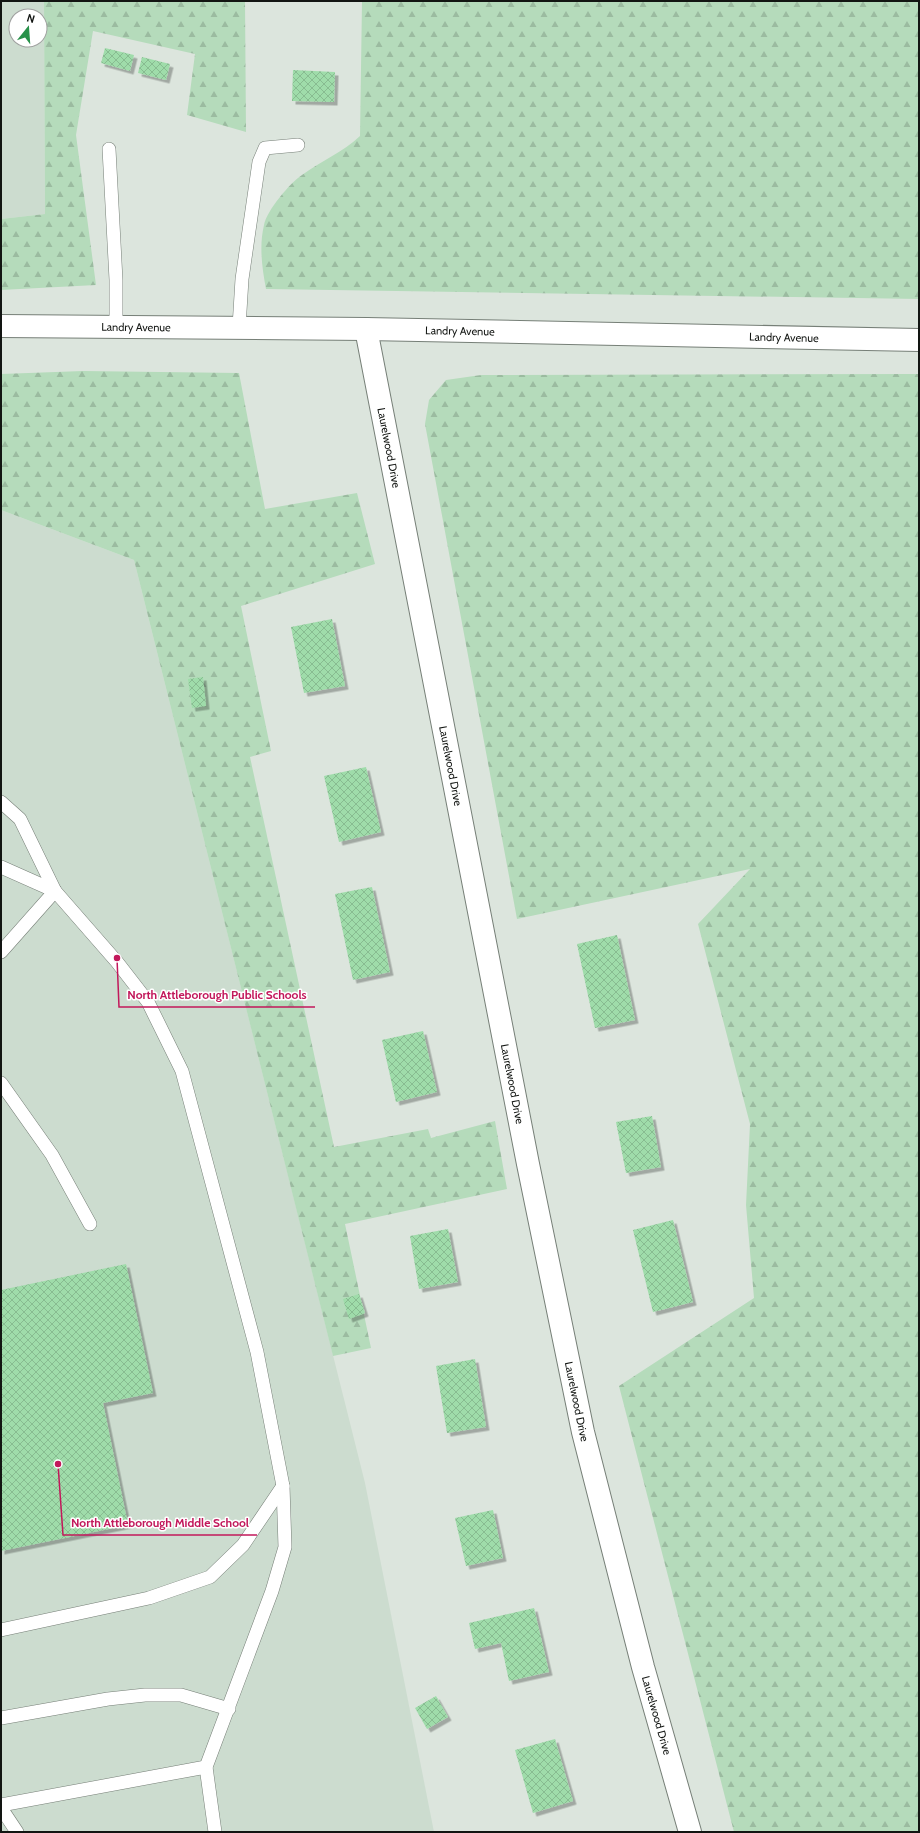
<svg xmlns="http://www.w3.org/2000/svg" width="920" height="1833" font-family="Cabin,sans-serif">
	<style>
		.built { fill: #ccdccf; fill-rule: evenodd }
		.forest { fill: url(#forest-firs) }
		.building { fill: url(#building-cross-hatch); filter: url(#shadow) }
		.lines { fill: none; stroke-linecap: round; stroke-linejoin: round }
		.lane-casing { stroke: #767f77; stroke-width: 14 }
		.street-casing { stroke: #767f77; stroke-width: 24 }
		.secondary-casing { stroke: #767f77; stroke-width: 24 }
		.lane { stroke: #fff; stroke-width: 13 }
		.street { stroke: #fff; stroke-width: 22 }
		.secondary { stroke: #fff; stroke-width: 22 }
		.labels { text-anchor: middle; stroke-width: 3; stroke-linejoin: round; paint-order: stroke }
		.street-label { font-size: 11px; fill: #121512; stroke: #fff }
		.leader { fill: none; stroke: #c2185b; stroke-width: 1.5 }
		.callout-dot { fill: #c2185b; stroke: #fff; stroke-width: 1.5 }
		.callout-label { font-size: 12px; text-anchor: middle; font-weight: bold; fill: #c2185b; stroke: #fff; stroke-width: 3; stroke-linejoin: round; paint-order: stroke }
	</style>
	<defs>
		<pattern id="forest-firs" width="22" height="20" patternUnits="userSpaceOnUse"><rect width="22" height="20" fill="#b5dbbb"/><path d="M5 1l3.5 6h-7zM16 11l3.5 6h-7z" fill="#9bbba0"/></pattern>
		<pattern id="building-cross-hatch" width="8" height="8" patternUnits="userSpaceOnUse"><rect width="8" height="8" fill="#9fdcaa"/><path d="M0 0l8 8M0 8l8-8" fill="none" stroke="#88bc91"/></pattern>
		<filter id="shadow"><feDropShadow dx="3.5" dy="3.5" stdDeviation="0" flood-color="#0004"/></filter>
	</defs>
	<rect width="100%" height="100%" fill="#dce5dd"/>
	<g class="built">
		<path d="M 1,1 L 44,1 L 45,214 L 1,219 ZM 16,16 L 40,16 L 40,40 L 16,40 Z"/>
		<polygon points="1,510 134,560 365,1483 434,1832 1,1832"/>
	</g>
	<g class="forest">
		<polygon points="44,1 245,1 246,132 187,115 195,54 93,31 76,135 96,285 1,290 1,219 45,214"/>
		<path d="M 362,1 L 919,1 L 919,299 L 266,289 C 262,268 259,246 264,225 C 267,210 290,183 302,175 C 321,161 343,152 360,136 Z"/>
		<polygon points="83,371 239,373 265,509 357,493 375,564 241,606 271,751 250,757 334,1147 428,1129 431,1138 495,1121 507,1189 345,1224 371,1348 333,1356 134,560 1,510 1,374"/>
		<polygon points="919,374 919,1832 734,1832 619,1386 754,1298 746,1205 750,1124 698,924 750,869 517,919 425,424 429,400 446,380 481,375"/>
	</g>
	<g class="building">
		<polygon points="105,48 134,55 130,71 101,63"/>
		<polygon points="142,57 170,64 166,80 138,73"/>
		<polygon points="293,70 335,72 334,102 292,101"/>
		<polygon points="332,619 345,686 304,693 291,627"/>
		<polygon points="203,677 206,706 192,708 188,679"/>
		<polygon points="366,767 381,832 339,842 324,776"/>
		<polygon points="372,887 390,972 353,980 335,894"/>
		<polygon points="617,935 635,1020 595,1028 577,944"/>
		<polygon points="423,1031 437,1092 396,1102 382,1040"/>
		<polygon points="652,1116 661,1167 626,1173 616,1122"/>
		<polygon points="673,1220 693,1302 653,1312 633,1230"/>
		<polygon points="448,1229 458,1282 419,1289 410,1236"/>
		<polygon points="126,1264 153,1393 103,1403 128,1525 1,1551 1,1290"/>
		<polygon points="359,1294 365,1313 349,1319 343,1299"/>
		<polygon points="475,1359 486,1427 447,1433 436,1366"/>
		<polygon points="493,1510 503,1558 466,1566 455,1518"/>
		<polygon points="534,1608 549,1672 509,1681 501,1643 475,1649 469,1623"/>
		<polygon points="436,1696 448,1717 427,1729 415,1708"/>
		<polygon points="555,1739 573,1801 533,1813 515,1750"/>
	</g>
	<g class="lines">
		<g class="lane-casing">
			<g id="lane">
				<polyline points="109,149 116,280 116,326"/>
				<polyline points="239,327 242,279 259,162 265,148 298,145"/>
				<polyline points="1,802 20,819 55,891 117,962 148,1002 182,1071 257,1352 283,1486 285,1547 272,1591 206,1767 215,1832"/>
				<polyline points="1,867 55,891"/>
				<polyline points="1,952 55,891"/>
				<polyline points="1,1083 52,1155 90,1224"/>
				<polyline points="1,1630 149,1598 210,1577 243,1545 283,1486"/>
				<polyline points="1,1718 108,1699 145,1695 181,1695 229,1709"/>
				<polyline points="1,1805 206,1767"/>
				<polyline points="1,1808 17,1832"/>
			</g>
		</g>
		<g class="street-casing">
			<g id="street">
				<path id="s1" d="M 366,329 L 528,1164 L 583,1432 L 643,1667 L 690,1832"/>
			</g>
		</g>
		<g class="secondary-casing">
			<g id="secondary">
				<path id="s2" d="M 1,326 L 366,329 L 919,340"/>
			</g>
		</g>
		<use href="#lane" class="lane"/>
		<use href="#street" class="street"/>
		<use href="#secondary" class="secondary"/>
	</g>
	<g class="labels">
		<g class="street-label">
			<text dy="4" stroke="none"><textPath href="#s2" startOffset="135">Landry Avenue</textPath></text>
			<text dy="4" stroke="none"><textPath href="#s2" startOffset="459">Landry Avenue</textPath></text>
			<text dy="4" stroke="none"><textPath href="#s2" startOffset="783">Landry Avenue</textPath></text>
			<text dy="4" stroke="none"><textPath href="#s1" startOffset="121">Laurelwood Drive</textPath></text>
			<text dy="4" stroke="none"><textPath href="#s1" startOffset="445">Laurelwood Drive</textPath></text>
			<text dy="4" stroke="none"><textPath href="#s1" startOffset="769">Laurelwood Drive</textPath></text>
			<text dy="4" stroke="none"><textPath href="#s1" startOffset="1093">Laurelwood Drive</textPath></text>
			<text dy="4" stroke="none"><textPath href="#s1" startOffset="1417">Laurelwood Drive</textPath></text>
		</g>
	</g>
	<path class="leader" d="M117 958L119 1007H315M58 1464L63 1535H257"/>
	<g class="callout-dot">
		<circle cx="117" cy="958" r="4"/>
		<circle cx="58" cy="1464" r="4"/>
	</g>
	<g class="callout-label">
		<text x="217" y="999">North Attleborough Public Schools</text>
		<text x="160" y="1527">North Attleborough Middle School</text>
	</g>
	<rect width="920" height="1833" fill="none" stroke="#121512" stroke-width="4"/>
	<g transform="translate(28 28) rotate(17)"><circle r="19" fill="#ffffff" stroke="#a0a1a0"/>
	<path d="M0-3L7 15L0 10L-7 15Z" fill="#279149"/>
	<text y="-6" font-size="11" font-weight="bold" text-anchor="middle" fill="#121512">N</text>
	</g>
</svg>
